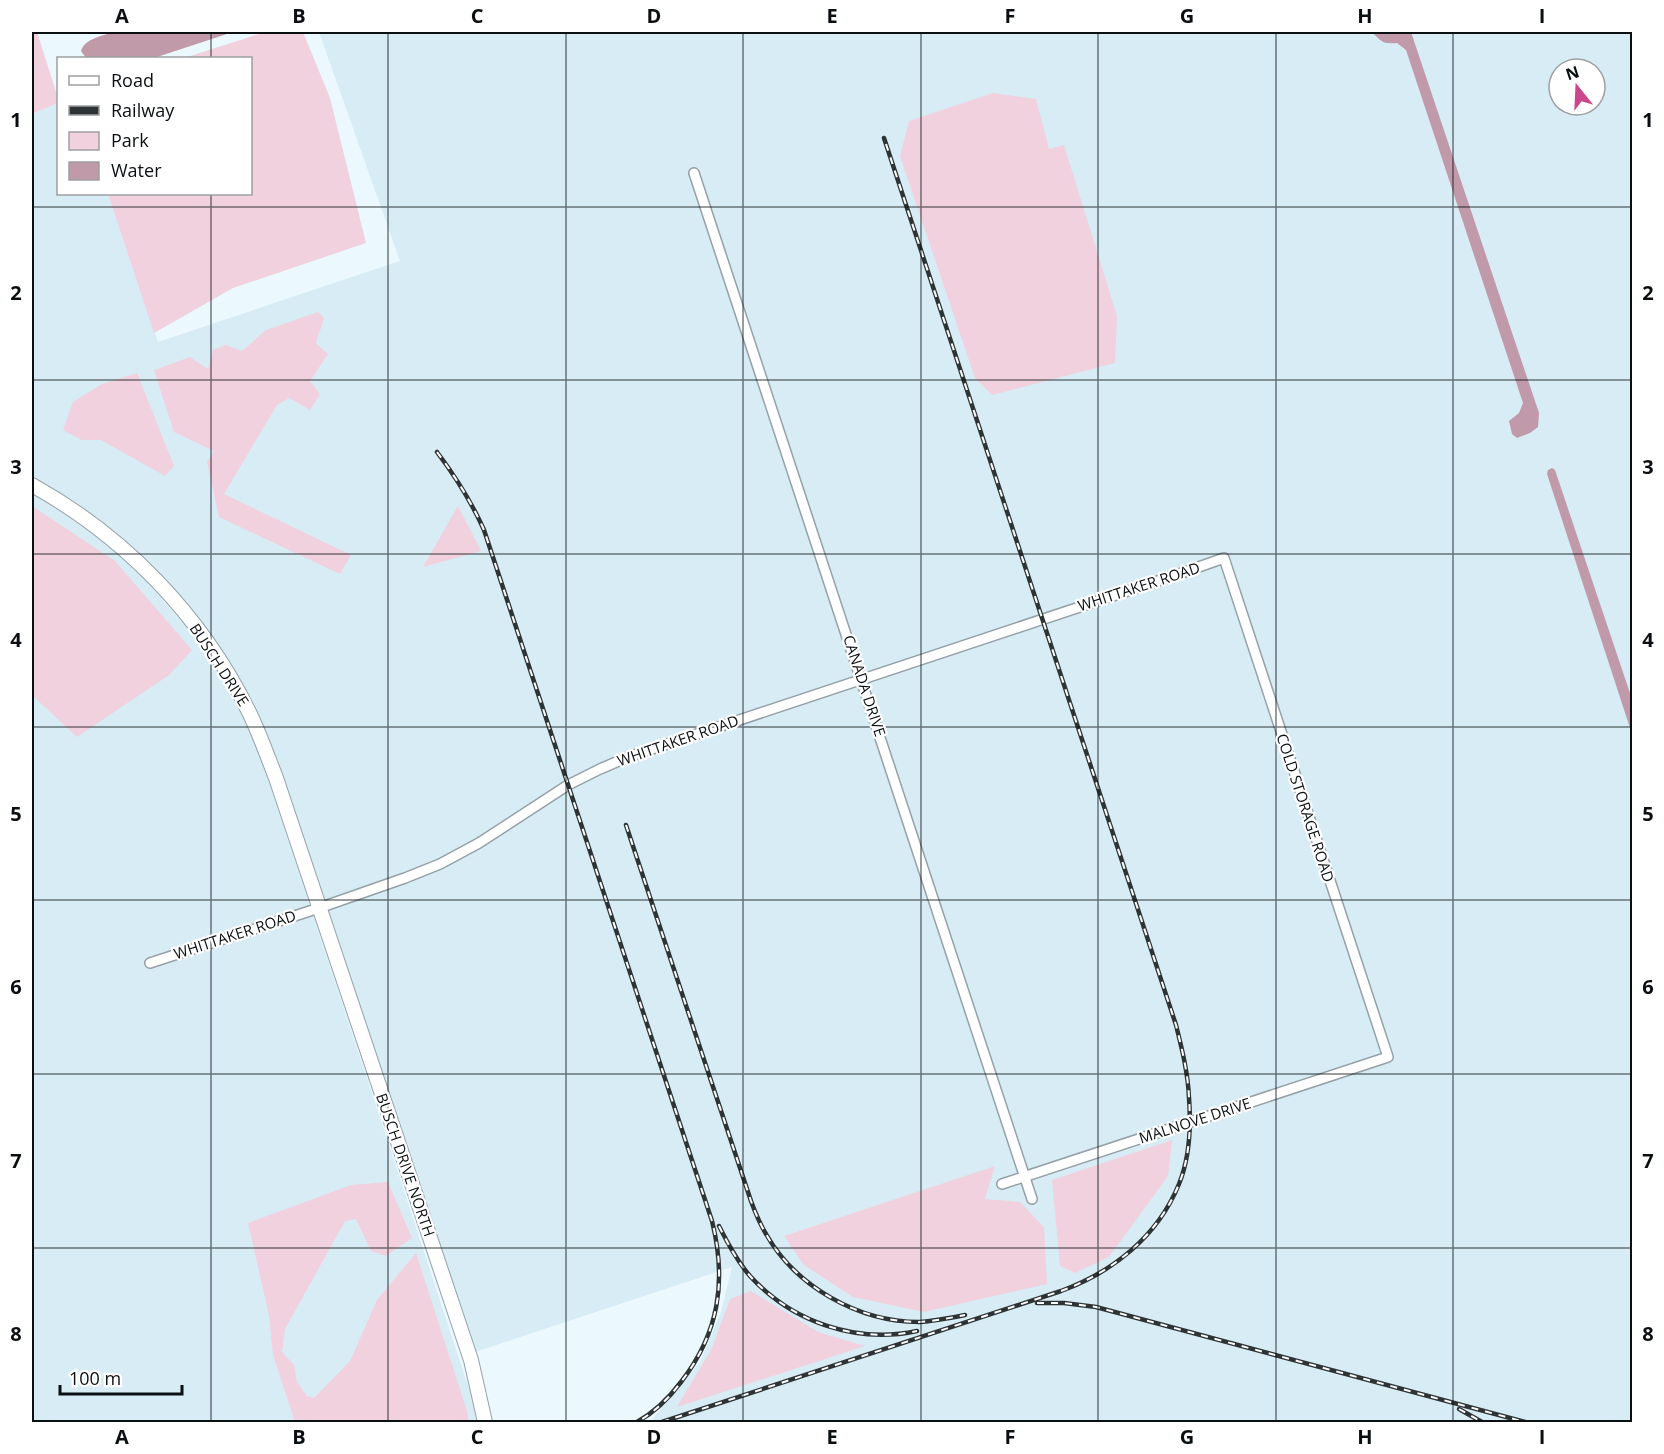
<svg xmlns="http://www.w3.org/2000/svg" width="1664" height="1454" font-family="'Open Sans',sans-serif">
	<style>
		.built { fill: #d7ecf5; fill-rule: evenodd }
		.green { fill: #f1d1de }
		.water { fill: #c19aaa }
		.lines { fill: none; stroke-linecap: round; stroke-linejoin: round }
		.street-casing { stroke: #95a1a6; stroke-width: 12 }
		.secondary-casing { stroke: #95a1a6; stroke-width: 16 }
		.street { stroke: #fff; stroke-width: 9 }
		.secondary { stroke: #fff; stroke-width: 14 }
		.rail-casing { stroke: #2e3436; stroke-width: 4.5 }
		.rail { stroke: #fff; stroke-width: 2; stroke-dasharray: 7; stroke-linecap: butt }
		.grid { fill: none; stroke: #0a0f11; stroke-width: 1.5; stroke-opacity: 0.55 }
		.labels { text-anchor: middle; stroke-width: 4.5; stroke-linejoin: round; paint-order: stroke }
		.street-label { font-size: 15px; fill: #0a0f11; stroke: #fff }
		.neatline { fill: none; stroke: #0a0f11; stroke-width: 2 }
		.grid-label { font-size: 20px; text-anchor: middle; font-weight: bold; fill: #0a0f11 }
	</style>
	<rect width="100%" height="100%" fill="#ebf8fe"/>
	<g class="built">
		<path d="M 319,32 L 1632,32 L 1632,1422 L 650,1422 L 700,1362 L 721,1312 L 732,1267 L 472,1353 L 256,711 L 242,684 L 216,643 L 198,617 L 163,577 L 119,536 L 98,519 L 70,500 L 32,477 L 32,114 L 58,103 L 58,194 L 108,194 L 158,342 L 400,261 ZM 1559,69 L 1595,69 L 1595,105 L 1559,105 ZM 994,1167 L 985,1199 L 784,1236 Z"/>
		<polygon points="32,492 91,529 144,579 187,627 228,683 252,731 396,1166 471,1395 478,1422 32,1422"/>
	</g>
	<g class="green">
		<polygon points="32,32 37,32 58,98 58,103 32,114"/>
		<polygon points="265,32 303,32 330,98 366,243 233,288 154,333 108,194 250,194 250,58 184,58"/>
		<polygon points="993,93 1036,99 1049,149 1064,145 1117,316 1115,363 992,395 975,378 900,156 909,121"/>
		<polygon points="318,312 324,318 316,343 328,354 310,381 320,394 310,410 289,398 277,405 224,494 351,555 340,574 219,517 207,462 214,451 174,432 154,370 190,357 208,369 213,350 226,345 242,351 266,330"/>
		<polygon points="137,373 174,466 165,476 101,440 82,440 63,430 73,402 102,384"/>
		<polygon points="32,506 115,561 192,650 169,675 77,737 32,695"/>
		<polygon points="458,506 481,551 423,567"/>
		<polygon points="1172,1140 1168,1176 1109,1257 1075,1273 1060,1266 1052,1180"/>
		<polygon points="995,1166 985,1199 1020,1202 1044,1227 1047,1284 924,1312 853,1297 804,1265 784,1236"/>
		<polygon points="388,1182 412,1238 386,1256 371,1251 356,1219 345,1221 285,1329 282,1352 294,1365 297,1382 307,1396 314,1398 350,1361 377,1300 416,1253 467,1411 469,1422 295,1422 273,1355 269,1315 248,1223 351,1185"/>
		<polygon points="751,1291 818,1332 865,1346 677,1407 712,1348 730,1299"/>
	</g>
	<g class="water">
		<path d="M 114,32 L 233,32 L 154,58 L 86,58 L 81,51 C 85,38 103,36 114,32 Z"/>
		<path d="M 1372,32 L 1411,32 L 1539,413 L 1538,427 L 1530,433 L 1517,438 L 1512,434 L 1509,421 L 1519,413 L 1523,403 L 1406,50 L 1397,43 C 1382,44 1382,42 1372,32 Z"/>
		<polygon points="1552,468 1555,470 1632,699 1632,734 1547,474 1548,470"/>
	</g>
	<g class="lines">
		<g class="street-casing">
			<g id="street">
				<polyline points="694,173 1032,1199"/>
				<polyline points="150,963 319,908 405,878 440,864 479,843 568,785 600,769 628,757 1179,574 1224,558 1388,1057 1002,1184"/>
			</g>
		</g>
		<g class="secondary-casing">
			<path id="secondary" d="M 32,485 C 124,536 201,615 248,710 C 259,732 267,755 276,778 L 471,1360 L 485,1422"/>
		</g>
		<use href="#street" class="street"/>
		<use href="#secondary" class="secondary"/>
		<g class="rail-casing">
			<g id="rail">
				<path d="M 437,452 C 455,476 472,503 484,530 L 712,1221 C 727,1281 719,1333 681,1382 C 669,1398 655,1412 637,1422"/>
				<path d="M 626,825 L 751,1201 C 755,1212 760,1224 766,1234 C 796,1287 859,1322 919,1322 C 935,1321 950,1318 965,1315"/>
				<path d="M 719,1226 C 728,1244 737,1261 750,1276 C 792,1322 856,1344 917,1331"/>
				<polyline points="1037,1303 1064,1303 1096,1307 1525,1422"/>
				<polyline points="1459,1409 1482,1422"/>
				<path d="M 662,1422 L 1061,1291 C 1113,1272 1158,1236 1179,1184 C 1190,1157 1191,1125 1189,1098 C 1188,1073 1182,1049 1176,1025 L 884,138"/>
			</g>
		</g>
		<use href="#rail" class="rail"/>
	</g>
	<path class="grid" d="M 211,32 L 211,58M 388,32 L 388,1422M 566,32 L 566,1422M 743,32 L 743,1422M 921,32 L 921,1422M 1098,32 L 1098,1422M 1276,32 L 1276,1422M 1453,32 L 1453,1422M 211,194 L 211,1422M 32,207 L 1632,207M 32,380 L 1632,380M 32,554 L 1632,554M 32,727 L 1632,727M 32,900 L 1632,900M 32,1074 L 1632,1074M 32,1248 L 1632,1248"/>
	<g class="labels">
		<g class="street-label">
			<text transform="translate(1139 587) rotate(-18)" y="5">WHITTAKER ROAD</text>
			<text transform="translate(219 665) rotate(57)" y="5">BUSCH DRIVE</text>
			<text transform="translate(864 686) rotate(72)" y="5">CANADA DRIVE</text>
			<text transform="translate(678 741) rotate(-19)" y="5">WHITTAKER ROAD</text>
			<text transform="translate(1305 808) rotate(72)" y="5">COLD STORAGE ROAD</text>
			<text transform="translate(235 935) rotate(-18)" y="5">WHITTAKER ROAD</text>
			<text transform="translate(1195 1121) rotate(-18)" y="5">MALNOVE DRIVE</text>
			<text transform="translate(405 1165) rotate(71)" y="5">BUSCH DRIVE NORTH</text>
		</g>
	</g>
	<rect width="1664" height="1454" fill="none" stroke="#ffffff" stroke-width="66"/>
	<rect x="57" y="57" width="195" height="138" fill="#ffffff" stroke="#9d9fa0" stroke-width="1.5"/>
	<rect x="69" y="76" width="30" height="9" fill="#ffffff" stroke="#9d9fa0" stroke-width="1.5"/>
	<text x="111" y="87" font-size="18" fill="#0a0f11">Road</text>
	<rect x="69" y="106" width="30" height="9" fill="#2e3436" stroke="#9d9fa0" stroke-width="1.5"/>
	<text x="111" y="117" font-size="18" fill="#0a0f11">Railway</text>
	<rect x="69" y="132" width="30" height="18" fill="#f1d1de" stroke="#9d9fa0" stroke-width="1.5"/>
	<text x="111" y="147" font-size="18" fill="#0a0f11">Park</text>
	<rect x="69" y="162" width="30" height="18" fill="#c19aaa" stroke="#9d9fa0" stroke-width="1.5"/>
	<text x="111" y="177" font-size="18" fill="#0a0f11">Water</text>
	<g transform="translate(1577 87) rotate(342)"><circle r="28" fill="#ffffff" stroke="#9d9fa0" stroke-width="1.5"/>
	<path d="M0-4.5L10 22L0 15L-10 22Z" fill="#cb478b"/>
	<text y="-9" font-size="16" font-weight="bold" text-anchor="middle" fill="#0a0f11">N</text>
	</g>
	<path d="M60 1385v9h122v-9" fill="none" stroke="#0a0f11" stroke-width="3"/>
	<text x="69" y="1385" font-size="18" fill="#0a0f11" stroke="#ffffff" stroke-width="4.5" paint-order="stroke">100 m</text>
	<rect x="33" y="33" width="1598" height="1388" class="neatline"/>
	<g class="grid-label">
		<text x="122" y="23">A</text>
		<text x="299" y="23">B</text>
		<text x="477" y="23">C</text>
		<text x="654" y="23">D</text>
		<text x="832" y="23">E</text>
		<text x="1010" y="23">F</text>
		<text x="1187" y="23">G</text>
		<text x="1365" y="23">H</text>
		<text x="1542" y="23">I</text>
		<text x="16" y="127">1</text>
		<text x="1648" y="127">1</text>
		<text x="16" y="300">2</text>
		<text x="1648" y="300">2</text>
		<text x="16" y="474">3</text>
		<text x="1648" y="474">3</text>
		<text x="16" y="647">4</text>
		<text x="1648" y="647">4</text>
		<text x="16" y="821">5</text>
		<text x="1648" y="821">5</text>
		<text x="16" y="994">6</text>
		<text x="1648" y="994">6</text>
		<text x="16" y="1168">7</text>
		<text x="1648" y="1168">7</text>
		<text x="16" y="1341">8</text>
		<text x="1648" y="1341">8</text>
		<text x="122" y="1444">A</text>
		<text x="299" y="1444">B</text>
		<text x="477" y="1444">C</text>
		<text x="654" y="1444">D</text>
		<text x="832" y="1444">E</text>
		<text x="1010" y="1444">F</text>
		<text x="1187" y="1444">G</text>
		<text x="1365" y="1444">H</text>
		<text x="1542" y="1444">I</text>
	</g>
</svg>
